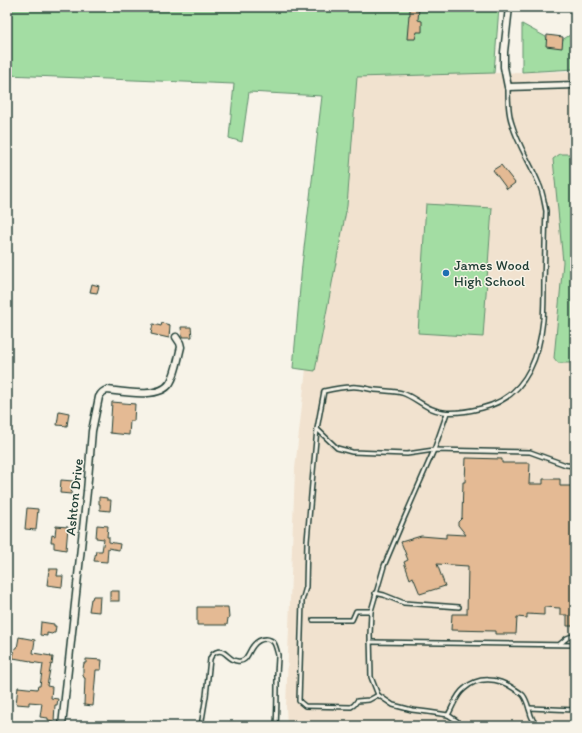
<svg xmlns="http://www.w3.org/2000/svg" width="582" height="733" font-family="Itim,sans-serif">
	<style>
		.built { fill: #f1e2cf }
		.green { fill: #a3dda3; stroke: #618d6c }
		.building { fill: #e4ba94; stroke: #1f3d34 }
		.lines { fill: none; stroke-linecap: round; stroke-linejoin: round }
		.service-casing { stroke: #1f3d34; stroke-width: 6 }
		.minor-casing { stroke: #1f3d34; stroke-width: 9 }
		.service { stroke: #f7f3e8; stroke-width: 3 }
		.minor { stroke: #f7f3e8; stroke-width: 6 }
		.poi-dot { fill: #1f6fb2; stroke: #f7f3e8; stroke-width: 1.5 }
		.labels { text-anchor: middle; stroke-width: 3; stroke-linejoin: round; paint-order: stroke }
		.poi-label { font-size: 14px; fill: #1f3d34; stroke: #f7f3e8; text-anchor: start }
		.street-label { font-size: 14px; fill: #1f3d34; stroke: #f7f3e8 }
	</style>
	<rect width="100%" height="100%" fill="#f7f3e8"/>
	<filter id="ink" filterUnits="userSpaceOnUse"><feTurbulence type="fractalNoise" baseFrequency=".025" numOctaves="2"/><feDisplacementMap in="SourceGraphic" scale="8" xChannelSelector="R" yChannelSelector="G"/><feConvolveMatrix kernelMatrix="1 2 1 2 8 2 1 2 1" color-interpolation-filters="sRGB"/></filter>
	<g filter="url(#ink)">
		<polygon class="built" points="575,71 575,726 287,726 286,707 295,469 338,77"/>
		<g class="green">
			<polygon points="7,7 499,7 494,73 357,77 347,206 315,371 293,368 302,265 322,96 249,92 242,142 229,138 234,84 7,75"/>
			<polygon points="522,24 557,43 575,32 575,69 522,72"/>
			<polygon points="560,154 575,154 575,363 558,363 554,358 563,262 553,159"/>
			<polygon points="426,204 492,208 483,337 418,333"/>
		</g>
		<g class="building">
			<polygon points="410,7 419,7 418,20 422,21 422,32 417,32 415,39 407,39 409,15 410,15"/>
			<polygon points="547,35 563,37 562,48 546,46"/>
			<polygon points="501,165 515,183 507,189 493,170"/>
			<polygon points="92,284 99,286 97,293 90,292"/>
			<polygon points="162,323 170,325 169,338 151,334 153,324 161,326"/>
			<polygon points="181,327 191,327 192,337 182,337"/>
			<polygon points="112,402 135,404 134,421 130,421 129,435 110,433"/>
			<polygon points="59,411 69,413 67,426 57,425"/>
			<polygon points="466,458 502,459 502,463 530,463 529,484 543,484 543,479 560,479 560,486 572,486 572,488 575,488 575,626 567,626 567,615 560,615 560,608 544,607 544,615 527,614 527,618 517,617 516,634 495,634 495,631 451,630 452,614 467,614 468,566 437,564 445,586 420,594 413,577 410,579 404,562 408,560 401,542 421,536 446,538 446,534 466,535 458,525 458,522 462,518 463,482 465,482"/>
			<polygon points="61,480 73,481 71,494 60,493"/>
			<polygon points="99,497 107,498 107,500 111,500 110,511 100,510 100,504 99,504"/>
			<polygon points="27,508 38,509 36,530 25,529"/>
			<polygon points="97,525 108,526 107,537 109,537 109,542 120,544 119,550 108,548 107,562 94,561 96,551 102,551 104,539 96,538"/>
			<polygon points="56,526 68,527 66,550 54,548 54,542 51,542 52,535 55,536"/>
			<polygon points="49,569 58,569 57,576 63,576 62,587 47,585"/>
			<rect x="110" y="591" width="9" height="10"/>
			<polygon points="93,596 100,596 99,612 89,611 91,599 92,599"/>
			<polygon points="197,607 228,607 229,618 228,618 227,625 197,625"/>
			<polygon points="41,622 54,624 54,626 56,626 55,633 53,633 52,634 47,633 47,636 40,635"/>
			<polygon points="19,637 35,640 33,653 51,656 50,657 53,657 52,665 51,664 47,686 52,687 51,698 58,699 57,705 55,705 54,721 48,720 48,718 40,717 42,703 29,702 29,705 16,704 18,687 37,689 38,686 40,686 43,664 31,662 31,661 13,658 15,648 17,648"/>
			<polygon points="86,659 102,660 101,670 96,670 93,706 84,705 85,678 84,678 84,677 83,676 83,669 84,663 86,663"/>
		</g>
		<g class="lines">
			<g class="service-casing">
				<g id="service">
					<polyline points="317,429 337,448 352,452 407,454 434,450 530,452 566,465 575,466"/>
					<polyline points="375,593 384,595 404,603 459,607"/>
					<polyline points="313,620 352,620 356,611 371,611"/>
					<polyline points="370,642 575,645"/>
					<polyline points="560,644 567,638 575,635"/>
					<polyline points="378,695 371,677 370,635 371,611 384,566 403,521 434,450 447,413"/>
					<polyline points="529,708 575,710"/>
					<path d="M 448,715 C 453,707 456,695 464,689 C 478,676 498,678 513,688 C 516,690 520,692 523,695 C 527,700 528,706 530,712 C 531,717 534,722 537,726"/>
					<path d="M 201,726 L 206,696 L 210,659 C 211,656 212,654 216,652 C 225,648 228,660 237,661 C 247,663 248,652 253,646 C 256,642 261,639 266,639 C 269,639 273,641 274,643 C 276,646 277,652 278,655 C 278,662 277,670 277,677 C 277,693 277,710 276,726"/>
					<path d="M 462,726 L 457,721 L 448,715 L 428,712 L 412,710 L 393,705 L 378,695 L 369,700 L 357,701 L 354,705 L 351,707 L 305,706 L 299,701 L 302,601 L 306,587 L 307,541 L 313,472 L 317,429 L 324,391 C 333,389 342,387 351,387 C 359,386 367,389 375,390 C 384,391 393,391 402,393 C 417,398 426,410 443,412 C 456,414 470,411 482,408 C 524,398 539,359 543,320 C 544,307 544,294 544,281 C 545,257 545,234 546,211 C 544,202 543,192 539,184 C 531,164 518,145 512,124 C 508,113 508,100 508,87"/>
				</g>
			</g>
			<g class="minor-casing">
				<g id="minor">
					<polyline points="509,7 504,52 504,67 508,87 575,85"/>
					<path d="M 62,726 L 87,491 L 92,431 L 99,397 C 101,393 103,391 107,390 C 124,392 160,399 170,383 C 176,374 178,358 181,347 L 180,343 L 176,337"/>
				</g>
			</g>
			<use href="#service" class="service"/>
			<use href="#minor" class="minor"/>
		</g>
	</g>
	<circle class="poi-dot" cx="446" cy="273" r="4"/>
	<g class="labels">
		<g class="poi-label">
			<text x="454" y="270">James Wood<tspan x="454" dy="16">High School</tspan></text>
		</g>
		<g class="street-label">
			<text transform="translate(74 497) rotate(-84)" y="5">Ashton Drive</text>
		</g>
	</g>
	<rect width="582" height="733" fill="none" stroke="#f7f3e8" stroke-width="24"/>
	<rect x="12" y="12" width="558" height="709" fill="none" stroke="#1f3d34" stroke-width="1.5" filter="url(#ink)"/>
</svg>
